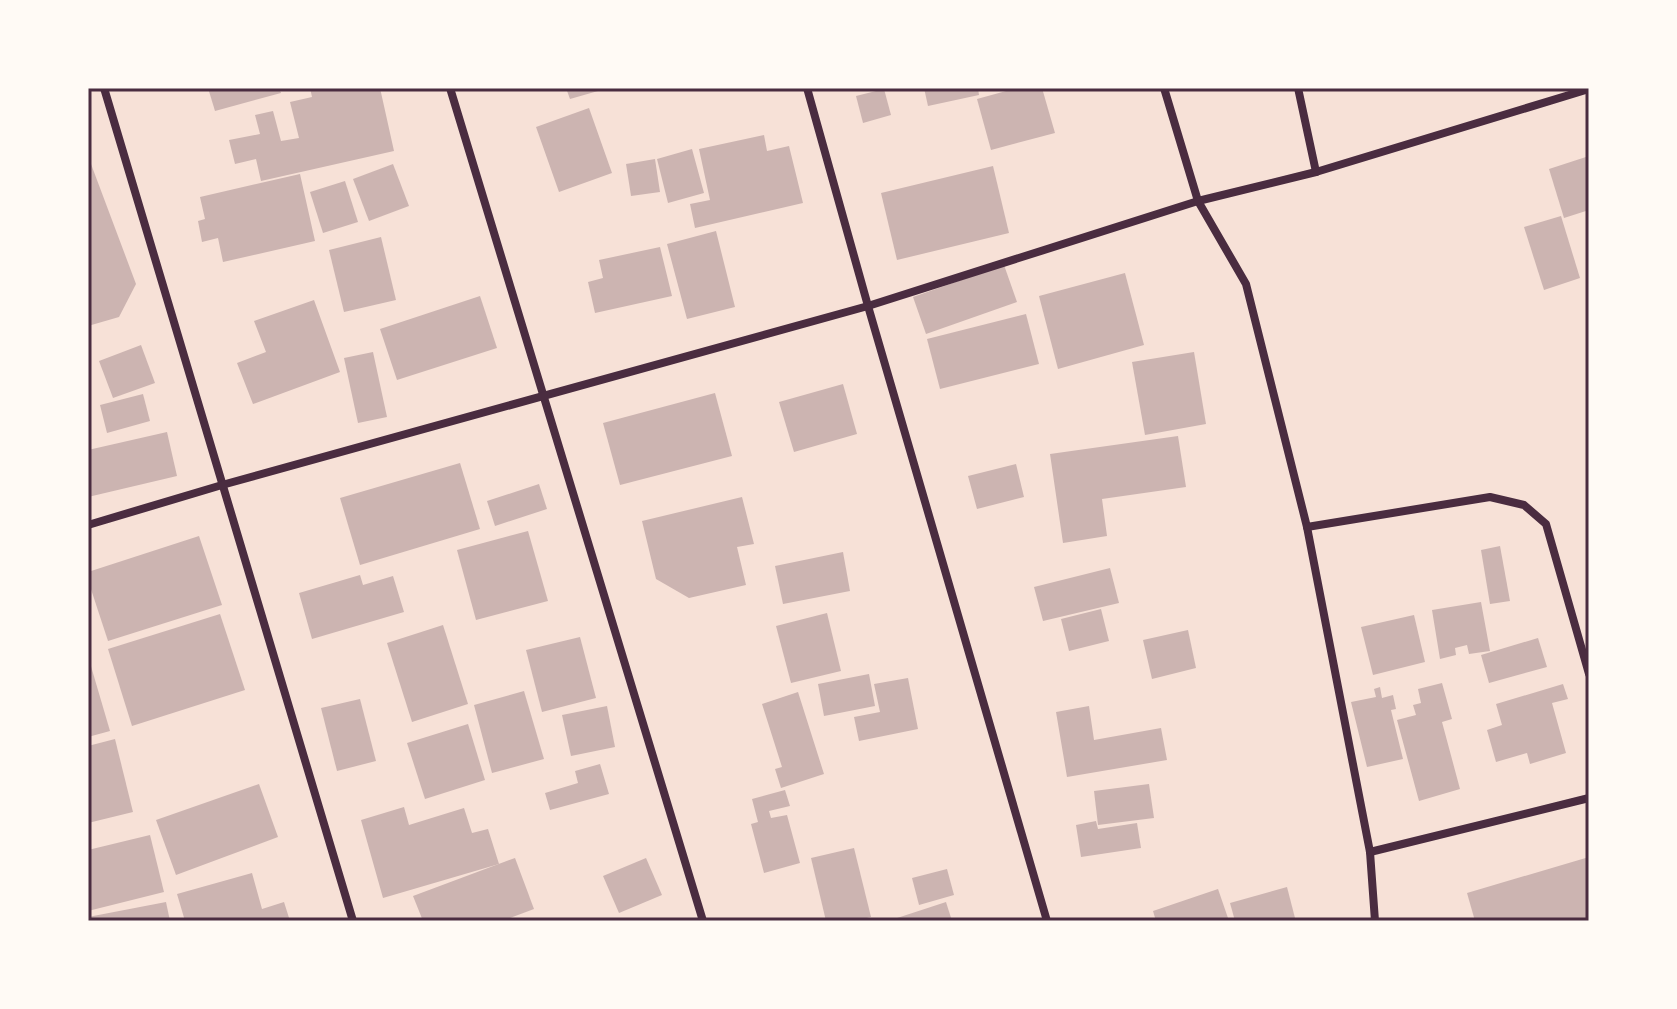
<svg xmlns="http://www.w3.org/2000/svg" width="1677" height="1009" font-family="Figtree,sans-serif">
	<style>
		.building { fill: #ccb4b1 }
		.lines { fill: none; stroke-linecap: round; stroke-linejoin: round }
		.minor { stroke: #4a2c40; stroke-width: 8 }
		.neatline { fill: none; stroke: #4a2c40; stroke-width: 3 }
	</style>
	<rect width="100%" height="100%" fill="#f7e1d7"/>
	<g class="building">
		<polygon points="208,88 279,88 281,93 215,111"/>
		<polygon points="310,88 380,88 394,151 261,181 256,159 235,164 229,140 260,134 255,115 273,111 281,141 299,138 290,102 312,97"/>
		<polygon points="566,88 605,88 605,89 570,99"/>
		<polygon points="924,88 978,88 979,95 928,106"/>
		<polygon points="1017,88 1042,88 1055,133 991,150 977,99"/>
		<polygon points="884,89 891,115 863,123 856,96"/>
		<polygon points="589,108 612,173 559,192 536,127"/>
		<polygon points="764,135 767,151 789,146 803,203 695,228 690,204 710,200 699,149"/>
		<polygon points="692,149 704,193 668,203 657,159"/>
		<polygon points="88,156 136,284 119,317 88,326"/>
		<polygon points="1589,156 1589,210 1564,218 1549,169"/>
		<polygon points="655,159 660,192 631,196 626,164"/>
		<polygon points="393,164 409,206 369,221 353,179"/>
		<polygon points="993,166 1009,233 897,260 881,193"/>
		<polygon points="300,174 315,241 223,262 218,238 202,242 198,221 205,219 200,197"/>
		<polygon points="345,181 358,222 323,233 310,192"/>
		<polygon points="1561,216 1580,278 1544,290 1524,227"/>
		<polygon points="716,231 735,307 687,319 667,244"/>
		<polygon points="381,237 396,300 344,312 329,250"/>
		<polygon points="660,247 672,296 595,313 588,282 603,278 599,260"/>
		<polygon points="1004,265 1017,302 926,334 913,297"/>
		<polygon points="1125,273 1144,345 1058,369 1039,296"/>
		<polygon points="480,296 497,348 397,380 380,329"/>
		<polygon points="314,300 340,372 253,404 237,363 266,352 254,321"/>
		<polygon points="1026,314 1039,364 940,389 927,339"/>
		<polygon points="141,345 155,383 113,398 99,361"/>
		<polygon points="373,352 387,417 358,423 344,358"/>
		<polygon points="1194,352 1206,424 1145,435 1132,362"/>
		<polygon points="843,384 857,434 794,452 779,402"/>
		<polygon points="715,393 732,456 620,485 603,423"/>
		<polygon points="143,394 150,421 107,433 100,405"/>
		<polygon points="167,432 177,476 88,497 88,450"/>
		<polygon points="1178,436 1186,487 1102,499 1107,536 1063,543 1050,454"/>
		<polygon points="460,463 480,529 360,565 340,498"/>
		<polygon points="1016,464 1024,497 977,509 968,476"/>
		<polygon points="539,484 547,509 495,526 487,501"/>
		<polygon points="742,497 754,544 737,547 746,585 689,598 656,579 642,521"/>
		<polygon points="528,531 548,601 476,620 457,550"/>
		<polygon points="199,536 222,605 108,641 88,580 88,572"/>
		<polygon points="1500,546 1510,601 1490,604 1481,550"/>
		<polygon points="843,552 850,591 783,604 775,566"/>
		<polygon points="1110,568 1119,603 1043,621 1034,587"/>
		<polygon points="360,575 363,585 393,576 404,612 312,639 299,593"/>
		<polygon points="1481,602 1490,651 1469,654 1467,645 1455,648 1456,655 1440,659 1432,610"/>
		<polygon points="1101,609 1109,641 1069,651 1061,619"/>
		<polygon points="827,613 841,671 791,683 776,626"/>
		<polygon points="220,614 245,690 132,726 108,649"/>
		<polygon points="1414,615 1425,662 1373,675 1361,627"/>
		<polygon points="443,625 468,704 412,722 387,643"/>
		<polygon points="1188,630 1196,668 1152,679 1143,640"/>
		<polygon points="580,637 596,698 542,712 526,650"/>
		<polygon points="1538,638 1547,667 1489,683 1481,655"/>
		<polygon points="88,656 110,731 88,737"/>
		<polygon points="869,674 875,706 824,716 818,684"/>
		<polygon points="908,678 918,729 859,741 854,717 880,712 874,684"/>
		<polygon points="1442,683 1452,719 1442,722 1460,789 1419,801 1397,720 1416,715 1413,705 1421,703 1418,689"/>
		<polygon points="1563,684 1568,699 1552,703 1566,753 1530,764 1527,753 1496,762 1487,730 1502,725 1496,704"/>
		<polygon points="1380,687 1382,698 1393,695 1396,709 1391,710 1403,759 1367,767 1351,702 1376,697 1374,689"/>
		<polygon points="524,691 544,759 492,773 474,705"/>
		<polygon points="798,692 824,774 781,788 775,769 782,767 762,704"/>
		<polygon points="360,699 376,761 337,771 321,708"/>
		<polygon points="607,706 615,747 571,756 562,715"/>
		<polygon points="1089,706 1094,740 1161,728 1167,760 1067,777 1056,712"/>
		<polygon points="468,724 485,780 425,799 407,743"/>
		<polygon points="115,739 133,812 88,823 88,746"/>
		<polygon points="600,764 609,794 550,810 545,793 578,783 575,771"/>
		<polygon points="259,784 278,837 176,875 156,820"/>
		<polygon points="1149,784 1154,818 1098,825 1094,791"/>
		<polygon points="785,790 790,806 769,811 771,818 787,815 800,863 764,873 751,824 758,822 752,799"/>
		<polygon points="404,807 409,825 464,808 472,833 488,829 499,864 383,898 361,820"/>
		<polygon points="1096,821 1098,829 1137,823 1141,848 1081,857 1076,825"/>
		<polygon points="150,835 164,892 88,911 88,850"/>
		<polygon points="854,848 871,917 854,921 826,921 811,858"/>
		<polygon points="1589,857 1589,921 1475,921 1467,893"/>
		<polygon points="515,858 534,909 502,921 423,921 413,896"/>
		<polygon points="646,858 662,895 619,913 603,876"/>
		<polygon points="947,869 954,895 919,905 912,878"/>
		<polygon points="252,873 262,909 284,902 290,921 185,921 177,894"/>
		<polygon points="1287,887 1295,918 1283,921 1235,921 1230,903"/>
		<polygon points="1218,889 1229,921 1156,921 1153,911"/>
		<polygon points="166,902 170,921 88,921 88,917"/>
		<polygon points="946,902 952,921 891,921 891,920"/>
	</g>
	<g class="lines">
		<g class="minor">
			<polyline points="104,88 353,921"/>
			<polyline points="450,88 703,921"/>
			<polyline points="807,88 868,306 1047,921"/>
			<polyline points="1164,88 1198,201 1246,284 1307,527 1370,852 1375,921"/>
			<polyline points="1298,88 1316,172"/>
			<polyline points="88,525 222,485 868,306 1198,201 1316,172 1589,89"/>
			<polyline points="1307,527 1490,497 1524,505 1546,524 1589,674"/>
			<polyline points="1370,852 1589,798"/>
		</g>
	</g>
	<rect width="1677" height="1009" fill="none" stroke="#fffaf5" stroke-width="180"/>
	<rect x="90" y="90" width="1497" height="829" class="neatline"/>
</svg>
